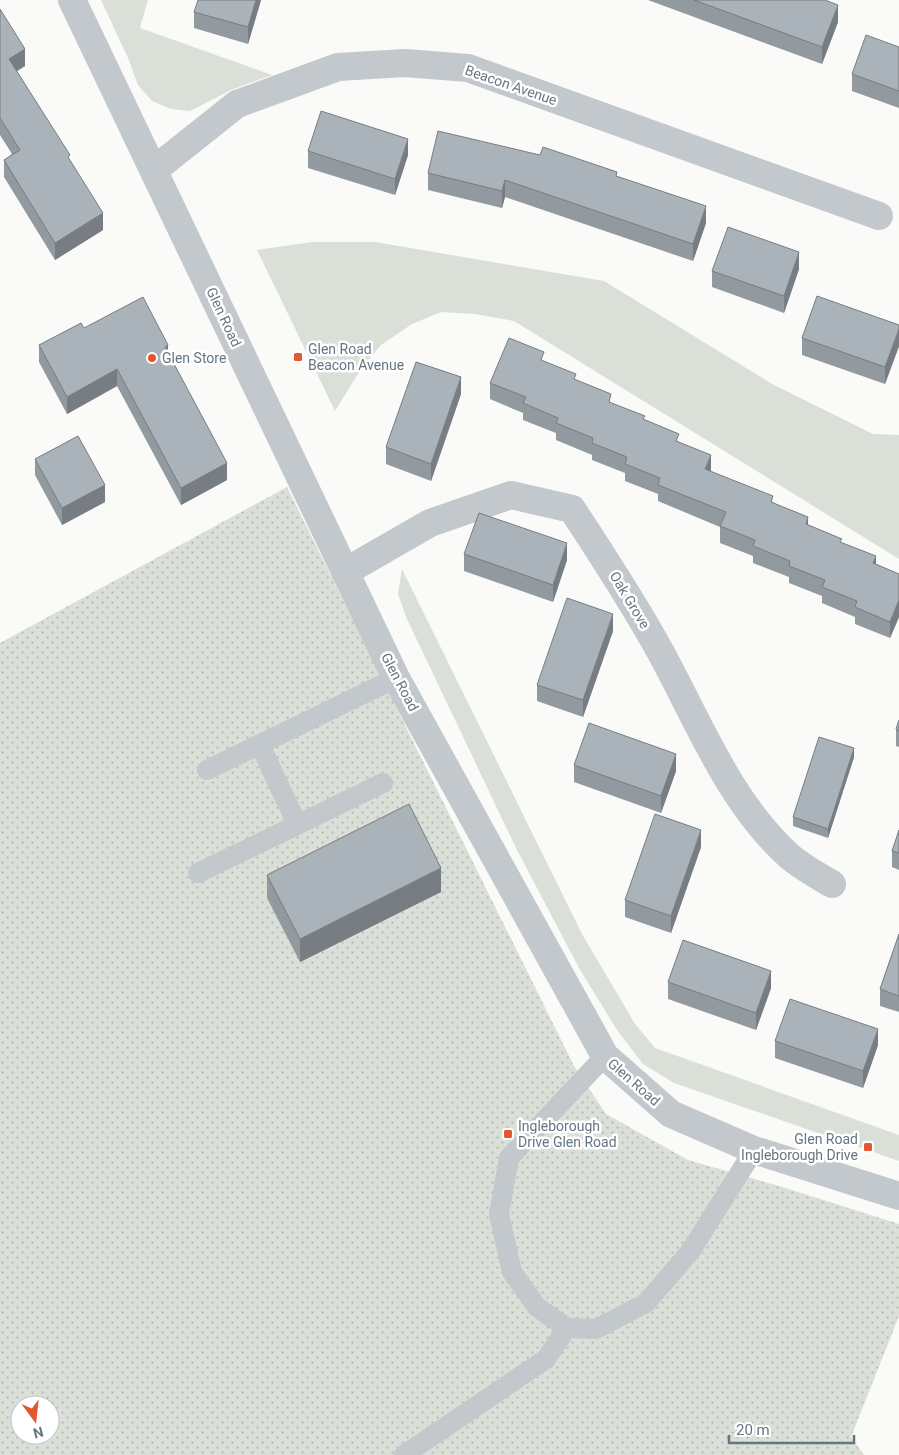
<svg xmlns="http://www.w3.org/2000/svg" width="899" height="1455" font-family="Roboto,sans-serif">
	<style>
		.grass { fill: #dadfd7 }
		.park { fill: url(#park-dots); fill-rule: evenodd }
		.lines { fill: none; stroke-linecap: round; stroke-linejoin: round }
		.lane { stroke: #c3c8cc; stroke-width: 20 }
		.street { stroke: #c3c8cc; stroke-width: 28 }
		.wall { fill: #929a9f }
		.shaded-wall { fill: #777d82 }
		.building { fill: #aab3b9; stroke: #777d82 }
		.poi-dot { fill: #e4572e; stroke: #fff; stroke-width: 2 }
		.labels { text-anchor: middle; stroke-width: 5; stroke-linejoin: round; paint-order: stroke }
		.street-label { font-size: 14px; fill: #657683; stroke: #fff }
		.poi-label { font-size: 14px; fill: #657683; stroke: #fff; text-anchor: start }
	</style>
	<defs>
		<pattern id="park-dots" width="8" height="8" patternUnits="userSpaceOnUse" patternTransform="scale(1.25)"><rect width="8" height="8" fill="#dadfd7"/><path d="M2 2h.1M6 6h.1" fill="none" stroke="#b4b9b4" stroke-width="1.8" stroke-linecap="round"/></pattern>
	</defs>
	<rect width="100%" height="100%" fill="#fafaf8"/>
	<g class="grass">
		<polygon points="101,0 148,0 140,28 272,75 231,90 190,111 171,109 152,101 138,85 128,58"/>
		<polygon points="312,242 375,242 604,281 772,384 873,434 899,435 899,559 514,321 475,314 441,312 412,324 381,345 361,369 335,411 257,250"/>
		<polygon points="402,569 582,934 635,1024 655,1048 899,1135 899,1161 674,1083 643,1064 617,1030 579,968 516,848 407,619 398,594"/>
	</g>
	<path class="park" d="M 287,487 L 574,1066 L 606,1114 L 688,1160 L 779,1186 L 899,1224 L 899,1316 L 851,1437 L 864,1455 L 0,1455 L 0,643 ZM 20,1405 L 50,1405 L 50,1435 L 20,1435 Z"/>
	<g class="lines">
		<g class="lane">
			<polyline points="260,745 297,824"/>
			<polyline points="207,770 396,678"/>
			<polyline points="198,873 383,783"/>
			<polyline points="567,1328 537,1307 512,1272 499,1214 509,1158 605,1056"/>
			<polyline points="404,1455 546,1359 567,1328 596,1329 646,1303 690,1252 754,1150"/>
		</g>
		<g class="street">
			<polyline points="72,0 396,678 605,1056 671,1114 754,1150 899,1196"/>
			<polyline points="154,170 237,104 338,67 405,63 468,68 879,216"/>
			<path d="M 345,572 L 430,523 L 511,495 L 572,509 C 603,556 633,602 660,651 C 698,720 728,800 788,855 C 800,866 817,875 832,884"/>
		</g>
	</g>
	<g class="wall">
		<polygon points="261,0 248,44 194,28 194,12"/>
		<polygon points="648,0 825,0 838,22 822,64"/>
		<polygon points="0,9 25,66 17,71 70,161 103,230 55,260 4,177 4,160 12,154 0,135"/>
		<polygon points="899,47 899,108 852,91 852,74"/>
		<polygon points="308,151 408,155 395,195 308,168"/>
		<polygon points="428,173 617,177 706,223 693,261 505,197 502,208 428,190"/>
		<polygon points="799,269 784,313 712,287 712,271"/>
		<polygon points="899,325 899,346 885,384 802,355 802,338"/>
		<polygon points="84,328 168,353 227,480 181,505 117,386 67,414 39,362 39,345"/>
		<polygon points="544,361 576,380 611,403 645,420 679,442 711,472 773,502 808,525 842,543 876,564 899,574 899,617 890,638 855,624 855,617 822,603 822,596 789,583 789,577 753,563 753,556 720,543 720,527 658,501 658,494 625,481 625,473 592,460 592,455 556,440 556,433 523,420 523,413 490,399 490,383"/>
		<polygon points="461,394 431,481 386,464 386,447"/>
		<polygon points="35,459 105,502 62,525 35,475"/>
		<polygon points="464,554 567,560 553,602 464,571"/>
		<polygon points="613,631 583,717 537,701 537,685"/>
		<polygon points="899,720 899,747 896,746 896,729"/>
		<polygon points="854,757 828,838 793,826 793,817"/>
		<polygon points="574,765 676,771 661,813 574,782"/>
		<polygon points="899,830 899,870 892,867 892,851"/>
		<polygon points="701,847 671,933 625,917 625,900"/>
		<polygon points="267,875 441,892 300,962 267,898"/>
		<polygon points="899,934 899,1012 880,1006 880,989"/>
		<polygon points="668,982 771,988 756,1030 668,999"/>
		<polygon points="775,1041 878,1045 863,1088 775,1058"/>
	</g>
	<g class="shaded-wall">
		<polygon points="256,0 261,0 248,44 248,27"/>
		<polygon points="838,5 838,22 822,64 822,47"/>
		<polygon points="25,49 25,66 9,76 9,59"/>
		<polygon points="408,139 408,155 395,195 395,179"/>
		<polygon points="505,180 505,197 502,208 502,191"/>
		<polygon points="706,206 706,223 693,261 693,244"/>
		<polygon points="103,213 103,230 55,260 55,243"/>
		<polygon points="799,252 799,269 784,313 784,296"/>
		<polygon points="899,329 899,346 885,384 885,367"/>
		<polygon points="168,345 168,362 165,347"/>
		<polygon points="117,369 117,386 67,414 67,397"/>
		<polygon points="461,377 461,394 431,481 431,464"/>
		<polygon points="711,455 711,472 705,469"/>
		<polygon points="227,463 227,480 181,505 181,488"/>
		<polygon points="105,485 105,502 62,525 62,508"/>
		<polygon points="808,517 808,534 806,524"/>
		<polygon points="567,543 567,560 553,602 553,585"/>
		<polygon points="876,556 876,573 873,563"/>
		<polygon points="899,600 899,617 890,638 890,622"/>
		<polygon points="613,614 613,631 583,717 583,700"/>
		<polygon points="854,748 854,757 828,838 828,829"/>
		<polygon points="676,754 676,771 661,813 661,796"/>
		<polygon points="701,830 701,847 671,933 671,916"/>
		<polygon points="441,868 441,892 300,962 300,939"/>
		<polygon points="771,971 771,988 756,1030 756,1013"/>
		<polygon points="878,1029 878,1045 863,1088 863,1071"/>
	</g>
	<g class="building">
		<polygon points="198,0 256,0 248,27 194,12"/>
		<polygon points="694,0 825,0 838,5 822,47"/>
		<polygon points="0,9 25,49 9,59 70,155 68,157 103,213 55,243 4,160 20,150 0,118"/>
		<polygon points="866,35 899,47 899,91 852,74"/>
		<polygon points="321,111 408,139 395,179 308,151"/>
		<polygon points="438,131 540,155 543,147 617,172 616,176 706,206 693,244 505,180 502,191 428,173"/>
		<polygon points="728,227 799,252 784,296 712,271"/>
		<polygon points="817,296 899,325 899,329 885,367 802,338"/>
		<polygon points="143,297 168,345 165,347 227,463 181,488 117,369 67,397 39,345 81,323 84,328"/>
		<polygon points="509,338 544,352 541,360 576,374 574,379 611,394 609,402 645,416 643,419 679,434 676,441 711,455 705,469 773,496 771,502 808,517 806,524 842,539 840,542 876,556 873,563 899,574 899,600 890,622 855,607 857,601 822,587 825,580 789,566 790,561 753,546 755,540 720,526 726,512 658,485 660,478 625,464 627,457 592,443 593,438 556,423 558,418 523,403 526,397 490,383"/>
		<polygon points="416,362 461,377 431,464 386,447"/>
		<polygon points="78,436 105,485 62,508 35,459"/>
		<polygon points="479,513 567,543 553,585 464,554"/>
		<polygon points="567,598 613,614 583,700 537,685"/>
		<polygon points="899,720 899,731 896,729"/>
		<polygon points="589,723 676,754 661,796 574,765"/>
		<polygon points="819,737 854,748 828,829 793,817"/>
		<polygon points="409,804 441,868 300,939 267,875"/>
		<polygon points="655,814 701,830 671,916 625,900"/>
		<polygon points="899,830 899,853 892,851"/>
		<polygon points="899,934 899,996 880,989"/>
		<polygon points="683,940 771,971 756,1013 668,982"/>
		<polygon points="790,999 878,1029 863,1071 775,1041"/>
	</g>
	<g class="poi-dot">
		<rect x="293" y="352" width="10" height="10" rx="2.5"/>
		<circle cx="152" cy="358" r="5"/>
		<rect x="503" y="1129" width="10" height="10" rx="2.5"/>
		<rect x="863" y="1142" width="10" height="10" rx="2.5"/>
	</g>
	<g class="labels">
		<g class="street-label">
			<text transform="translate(511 85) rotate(19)" y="5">Beacon Avenue</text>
			<text transform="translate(224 317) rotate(65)" y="5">Glen Road</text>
			<text transform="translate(630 600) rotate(59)" y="5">Oak Grove</text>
			<text transform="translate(400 682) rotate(62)" y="5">Glen Road</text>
			<text transform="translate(634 1082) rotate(41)" y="5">Glen Road</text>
		</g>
		<g class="poi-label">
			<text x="308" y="354">Glen Road<tspan x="308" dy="16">Beacon Avenue</tspan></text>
			<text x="162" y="363">Glen Store</text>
			<text x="518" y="1131">Ingleborough<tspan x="518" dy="16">Drive Glen Road</tspan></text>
			<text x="858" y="1144" text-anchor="end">Glen Road<tspan x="858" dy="16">Ingleborough Drive</tspan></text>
		</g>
	</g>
	<g transform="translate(35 1420) rotate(165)"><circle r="24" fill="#ffffff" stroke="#c1c8cd"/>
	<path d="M0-4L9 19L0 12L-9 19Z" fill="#e4572e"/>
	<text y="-8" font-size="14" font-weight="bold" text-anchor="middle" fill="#657683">N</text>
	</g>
	<path d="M729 1435v8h125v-8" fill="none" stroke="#657683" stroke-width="2.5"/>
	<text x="736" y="1435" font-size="15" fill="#657683" stroke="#ffffff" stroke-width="4" paint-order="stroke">20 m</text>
</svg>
